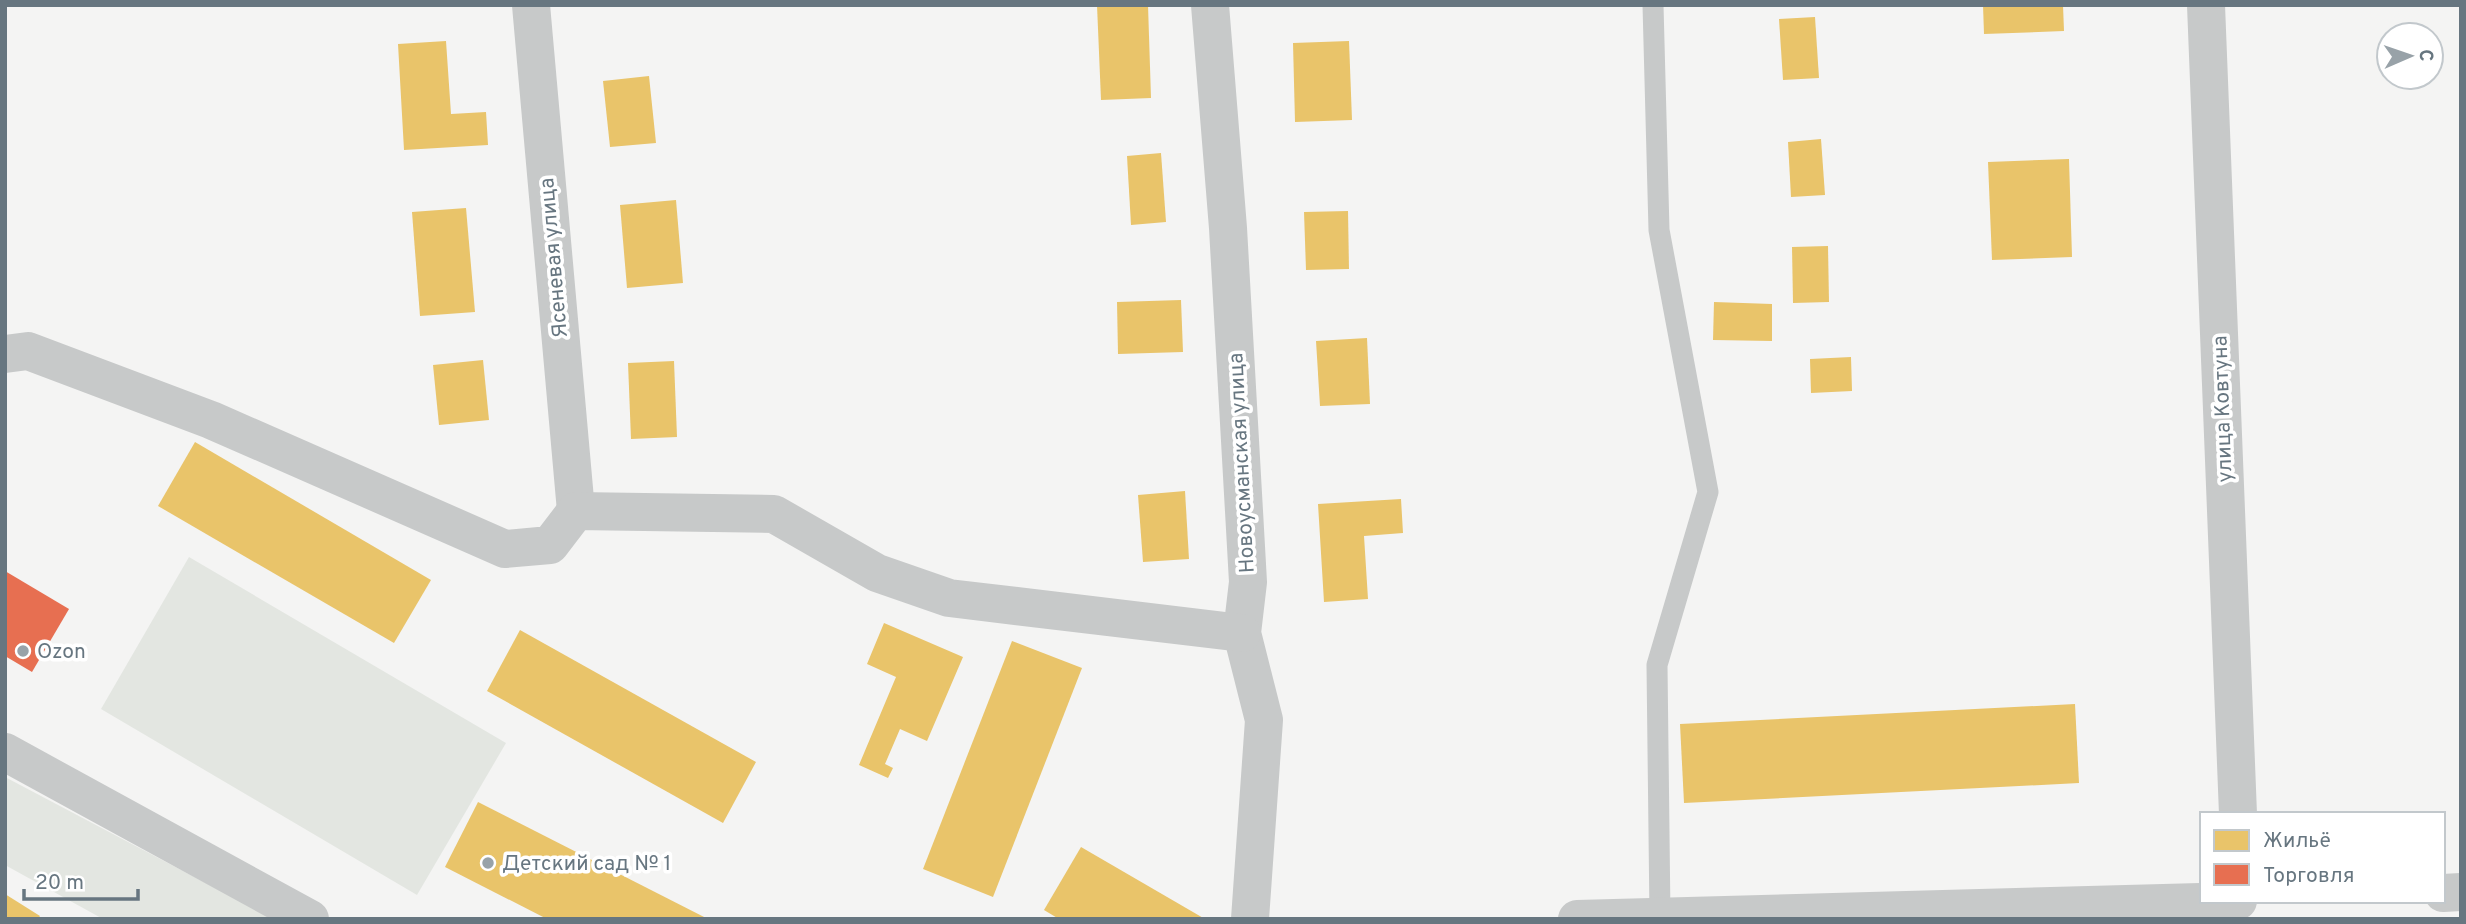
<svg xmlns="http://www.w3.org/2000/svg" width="2466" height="924" font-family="Overpass,sans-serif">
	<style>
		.green { fill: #e3e6e1 }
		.homes { fill: #e9c46a }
		.shops { fill: #e76f51 }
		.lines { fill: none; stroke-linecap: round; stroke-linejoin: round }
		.service { stroke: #c7c9c9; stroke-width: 21 }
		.minor { stroke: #c7c9c9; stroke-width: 38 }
		.tertiary { stroke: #c7c9c9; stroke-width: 38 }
		.poi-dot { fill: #98a2a8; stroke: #fff; stroke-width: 2.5 }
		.labels { text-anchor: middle; stroke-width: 7; stroke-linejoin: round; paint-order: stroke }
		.street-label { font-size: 21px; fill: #677680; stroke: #fff }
		.poi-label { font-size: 21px; fill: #677680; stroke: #fff; text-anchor: start }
	</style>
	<rect width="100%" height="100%" fill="#f4f4f3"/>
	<g class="green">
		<polygon points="189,557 506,743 417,895 101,709"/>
		<polygon points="5,777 274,919 103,919 5,865"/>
	</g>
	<g class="homes">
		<polygon points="1097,5 1148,5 1151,98 1101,100"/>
		<polygon points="1983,5 2063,5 2064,31 1984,34"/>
		<polygon points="1815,17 1819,78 1783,80 1779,19"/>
		<polygon points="446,41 451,114 486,112 488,145 404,150 398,44"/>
		<polygon points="1349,41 1352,120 1295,122 1293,43"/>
		<polygon points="649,76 656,143 610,147 603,81"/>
		<polygon points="1821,139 1825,195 1791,197 1788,142"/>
		<polygon points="1161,153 1166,222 1131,225 1127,156"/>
		<polygon points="2069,159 2072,257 1992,260 1988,162"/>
		<polygon points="676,200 683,283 627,288 620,205"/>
		<polygon points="466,208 475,312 420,316 412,212"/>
		<polygon points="1348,211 1349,269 1306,270 1304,212"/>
		<polygon points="1828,246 1829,302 1793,303 1792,247"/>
		<polygon points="1181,300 1183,352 1118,354 1117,302"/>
		<polygon points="1714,302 1772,304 1772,341 1713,340"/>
		<polygon points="1367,338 1370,404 1320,406 1316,341"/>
		<polygon points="1851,357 1852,391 1811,393 1810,359"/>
		<polygon points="483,360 489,420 439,425 433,365"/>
		<polygon points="674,361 677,437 631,439 628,363"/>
		<polygon points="195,442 431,580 394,643 158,506"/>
		<polygon points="1185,491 1189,559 1143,562 1138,495"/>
		<polygon points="1401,499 1403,533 1364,536 1368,599 1324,602 1318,504"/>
		<polygon points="884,623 963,657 927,741 900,729 885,764 893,768 888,778 859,765 896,677 867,664"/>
		<polygon points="520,630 756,762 723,823 487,691"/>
		<polygon points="1012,641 1082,668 993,897 923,869"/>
		<polygon points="2075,704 2079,783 1684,803 1680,724"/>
		<polygon points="478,802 708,919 547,919 445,867"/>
		<polygon points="1081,847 1205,919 1059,919 1044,910"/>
		<polygon points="5,894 40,916 38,919 5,919"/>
	</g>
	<polygon class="shops" points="5,571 69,609 32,672 5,656"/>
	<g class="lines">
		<polyline class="service" points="1653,5 1659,230 1708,492 1657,665 1660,917"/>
		<g class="minor">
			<polyline points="531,5 576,511"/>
			<polyline points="1210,5 1228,228 1248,582 1242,633 1264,720 1250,919"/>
			<polyline points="2206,5 2238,814"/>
			<polyline points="5,354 28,351 211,420 505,549 550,545 576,511 774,514 877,573 949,598 1242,633"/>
			<polyline points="2443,893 2461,892"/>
			<polyline points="1577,919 2238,901"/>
		</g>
		<polyline class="tertiary" points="5,752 310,919"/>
	</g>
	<g class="poi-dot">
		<circle cx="23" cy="651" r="7"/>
		<circle cx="488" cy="863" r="7"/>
	</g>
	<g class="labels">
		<g class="street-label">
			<text transform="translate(553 258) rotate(-95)" y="7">Ясеневая улица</text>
			<text transform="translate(2222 409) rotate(-92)" y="7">улица Ковтуна</text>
			<text transform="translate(1241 463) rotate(-93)" y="7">Новоусманская улица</text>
		</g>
		<g class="poi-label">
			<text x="37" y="658">Ozon</text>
			<text x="502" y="870">Детский сад № 1</text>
		</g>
	</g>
	<rect width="2466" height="924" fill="none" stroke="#677680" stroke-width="14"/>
	<rect x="2200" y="812" width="245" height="91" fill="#ffffff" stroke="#c2c8cc" stroke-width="2"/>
	<rect x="2214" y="830" width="35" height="21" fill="#e9c46a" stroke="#c2c8cc" stroke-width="2"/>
	<text x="2263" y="847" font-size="21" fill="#677680">Жильё</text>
	<rect x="2214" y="864" width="35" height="21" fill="#e76f51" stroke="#c2c8cc" stroke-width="2"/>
	<text x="2263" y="882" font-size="21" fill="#677680">Торговля</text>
	<g transform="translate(2410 56) rotate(88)"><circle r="33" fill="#ffffff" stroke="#c2c8cc" stroke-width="2"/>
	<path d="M0-5L12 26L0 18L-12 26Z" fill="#98a2a8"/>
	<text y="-10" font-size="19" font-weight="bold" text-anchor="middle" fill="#677680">С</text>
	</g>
	<path d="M24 889v10h114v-10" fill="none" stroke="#677680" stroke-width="3.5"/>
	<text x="35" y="889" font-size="21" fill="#677680" stroke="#ffffff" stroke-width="5" paint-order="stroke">20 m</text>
</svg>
